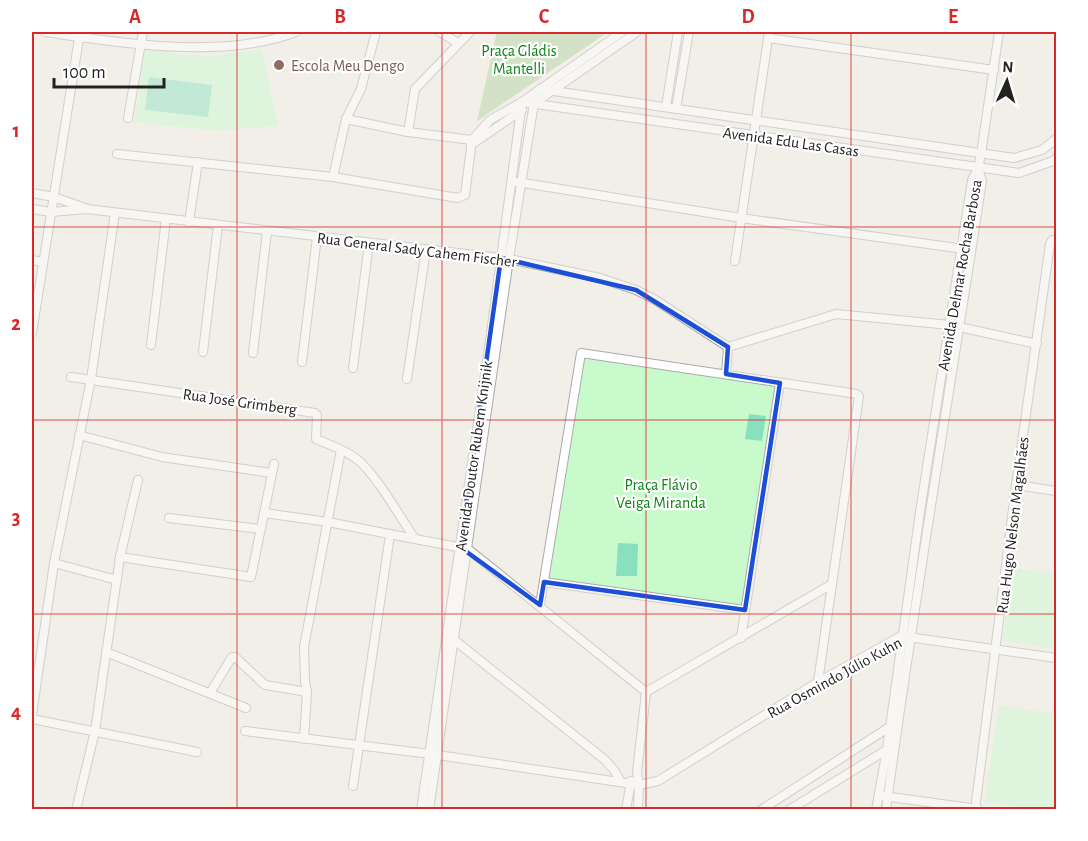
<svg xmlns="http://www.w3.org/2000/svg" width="1088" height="841" font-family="'Alegreya Sans',sans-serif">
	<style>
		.forest { fill: #add19e }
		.park { fill: #c8facc }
		.pitch { fill: #88e0be }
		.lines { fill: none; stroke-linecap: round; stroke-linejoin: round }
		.minor-casing { stroke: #a9a9a9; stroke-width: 10 }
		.minor { stroke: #fff; stroke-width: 8 }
		.marked { fill: none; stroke: #1d4ed8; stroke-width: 4.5; stroke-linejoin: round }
		.grid { fill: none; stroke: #d62828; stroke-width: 1.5; stroke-opacity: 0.55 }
		.education-dot { fill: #8d6e63; stroke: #fff; stroke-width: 2 }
		.labels { text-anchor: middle; stroke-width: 4.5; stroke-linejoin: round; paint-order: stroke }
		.park-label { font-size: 16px; fill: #0c8416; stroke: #fff }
		.education-label { font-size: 16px; fill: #785e54; stroke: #fff; text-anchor: start }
		.street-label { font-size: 16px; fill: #222; stroke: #fff }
		.neatline { fill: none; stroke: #d62828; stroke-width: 2 }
		.grid-label { font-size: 20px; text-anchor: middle; font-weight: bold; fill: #d62828 }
	</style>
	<rect width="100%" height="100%" fill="#f2efe9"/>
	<polygon class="forest" points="497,32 608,32 477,121"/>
	<g class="park">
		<polygon points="262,49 278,126 219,131 134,122 146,50 207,57"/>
		<polygon points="585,359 775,386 741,606 549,578"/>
		<polygon points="1013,568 1056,574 1056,649 1002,641"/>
		<polygon points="999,705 1056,714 1056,809 1034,809 984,802"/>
	</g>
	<g class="pitch">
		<polygon points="149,77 212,85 208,117 145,110"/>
		<polygon points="749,414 766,416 762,441 745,439"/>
		<polygon points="618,543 638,544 637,576 616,576"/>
	</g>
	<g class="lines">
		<g class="minor-casing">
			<g id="minor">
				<path d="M 45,32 C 120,43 223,60 296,32"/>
				<polyline points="440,32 458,43"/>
				<polyline points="768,38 994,70"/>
				<polyline points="540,89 1014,158 1042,150 1056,139"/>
				<polyline points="522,102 1019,173 1053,161 1056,158"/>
				<polyline points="533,104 637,32"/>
				<polyline points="666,107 678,32"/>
				<polyline points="676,109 689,32"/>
				<polyline points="128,118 143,32"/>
				<polyline points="346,119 408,132 472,140"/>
				<polyline points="408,132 415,89 470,32"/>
				<polyline points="473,139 490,120 522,102 622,32"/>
				<polyline points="471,145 522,110"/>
				<polyline points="117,154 333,177 458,198 465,195 472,140"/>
				<polyline points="333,177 346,119 361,89 376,32"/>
				<polyline points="517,182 741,218 964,249"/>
				<polyline points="32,193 54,197 85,208"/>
				<polyline points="32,209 51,212 87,209 509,259 600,278 636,290 654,299 728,347"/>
				<polyline points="189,222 198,162"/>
				<polyline points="32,260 43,262"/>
				<polyline points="735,261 769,32"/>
				<polyline points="32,333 80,32"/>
				<polyline points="151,345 166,219"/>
				<polyline points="728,347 836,314 950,325 1037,344"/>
				<polyline points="203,352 218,225"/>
				<polyline points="253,353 267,231"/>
				<polyline points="302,362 317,237"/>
				<polyline points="353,368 369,243"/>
				<polyline points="726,374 728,347"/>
				<path d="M 71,377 L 315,413 L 317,415 L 316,439 C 330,445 346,450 358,460 C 377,476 400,517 415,539 L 468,549 L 646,692"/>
				<polyline points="407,379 426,249"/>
				<polyline points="79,435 162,457 271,473"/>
				<polyline points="1016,485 1056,491"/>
				<polyline points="264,513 328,522 415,539"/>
				<polyline points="169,518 260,529"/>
				<polyline points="120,557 251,577 274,464"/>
				<polyline points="54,563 117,580"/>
				<polyline points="544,582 745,610"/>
				<polyline points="540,605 581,353 857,394 859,396 818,682"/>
				<polyline points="741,638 780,383"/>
				<polyline points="453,639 604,759 614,770 621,782"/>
				<polyline points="106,652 246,708"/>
				<polyline points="646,692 832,584"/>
				<polyline points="210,693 232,657 235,657 265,685 307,692"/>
				<polyline points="32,715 54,563 91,379 115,213"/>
				<polyline points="32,719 197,752"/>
				<polyline points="245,731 438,755 639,785 658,781 818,682 901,636 1056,658"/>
				<polyline points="304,739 307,692 305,681 304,647 341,450"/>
				<polyline points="353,786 390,535"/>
				<polyline points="883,796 978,809"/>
				<polyline points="76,810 95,731 120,557 138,480"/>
				<polyline points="421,810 488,355 522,102"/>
				<polyline points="429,810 509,259 534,103"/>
				<polyline points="626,810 631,781"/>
				<polyline points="638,810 639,785 637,772 646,692"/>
				<polyline points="761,810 891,726"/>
				<polyline points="789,810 888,749"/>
				<polyline points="876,810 887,749 920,512 972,180 978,169 981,154 999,32"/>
				<path d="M 886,810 C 914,600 950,391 982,181 L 978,169"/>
				<polyline points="975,810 1016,485 1050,244 1052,240 1056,240"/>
			</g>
		</g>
		<use href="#minor" class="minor"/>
	</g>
	<path d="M0 0H1088V841H0ZM 501,258 L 636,290 L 728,347 L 726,374 L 780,383 L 745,610 L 544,582 L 540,605 L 460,547 Z" fill="#f2efe9" fill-opacity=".55" fill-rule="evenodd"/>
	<path class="marked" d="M 501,258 L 636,290 L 728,347 L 726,374 L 780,383 L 745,610 L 544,582 L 540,605 L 460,547 Z"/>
	<path class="grid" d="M 237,32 L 237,810M 442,32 L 442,810M 646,32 L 646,810M 851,32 L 851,810M 32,227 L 1056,227M 32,420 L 1056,420M 32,614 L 1056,614"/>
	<circle class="education-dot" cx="279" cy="65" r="6"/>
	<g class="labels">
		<g class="park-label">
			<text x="519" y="56">Praça Gládis<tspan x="519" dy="18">Mantelli</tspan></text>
			<text x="661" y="490">Praça Flávio<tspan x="661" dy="18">Veiga Miranda</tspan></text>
		</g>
		<g class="education-label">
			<text x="291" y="71">Escola Meu Dengo</text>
		</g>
		<g class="street-label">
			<text transform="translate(791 141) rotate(8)" y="6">Avenida Edu Las Casas</text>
			<text transform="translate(417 249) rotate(7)" y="6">Rua General Sady Cahem Fischer</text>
			<text transform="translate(959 275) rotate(-80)" y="6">Avenida Delmar Rocha Barbosa</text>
			<text transform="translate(240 401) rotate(8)" y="6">Rua José Grimberg</text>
			<text transform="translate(473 456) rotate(-82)" y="6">Avenida Doutor Rubem Knijnik</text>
			<text transform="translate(1012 525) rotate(-83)" y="6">Rua Hugo Nelson Magalhães</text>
			<text transform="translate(834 677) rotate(-29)" y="6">Rua Osmindo Júlio Kuhn</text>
		</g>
	</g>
	<rect width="1088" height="841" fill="none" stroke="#ffffff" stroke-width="66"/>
	<g transform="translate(1007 81) rotate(4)" stroke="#ffffff" stroke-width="4.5" paint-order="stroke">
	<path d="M0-4.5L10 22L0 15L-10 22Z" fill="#222222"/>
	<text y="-9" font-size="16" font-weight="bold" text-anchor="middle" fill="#222222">N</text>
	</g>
	<path d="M54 78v9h110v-9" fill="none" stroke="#222222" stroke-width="3"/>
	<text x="63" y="78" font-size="18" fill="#222222" stroke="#ffffff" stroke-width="4.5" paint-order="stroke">100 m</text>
	<rect x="33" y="33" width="1022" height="775" class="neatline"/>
	<g class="grid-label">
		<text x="135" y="23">A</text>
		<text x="340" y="23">B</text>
		<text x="544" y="23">C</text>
		<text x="748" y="23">D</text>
		<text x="953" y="23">E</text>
		<text x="16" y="137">1</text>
		<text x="16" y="330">2</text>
		<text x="16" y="524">3</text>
		<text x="16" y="718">4</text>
	</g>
</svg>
